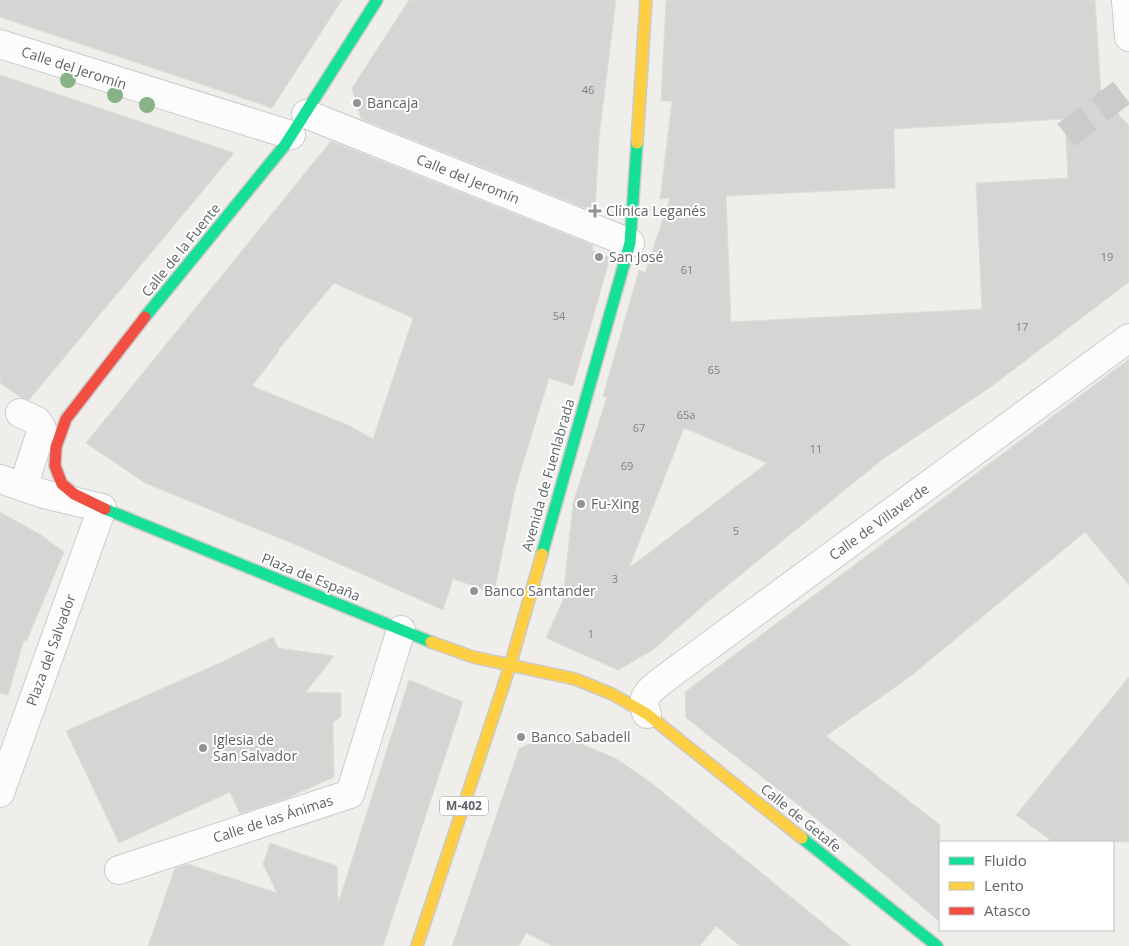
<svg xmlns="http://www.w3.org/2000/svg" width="1129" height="946" font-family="'Open Sans',sans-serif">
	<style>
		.building { fill: #d6d5d3; stroke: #deddd9; fill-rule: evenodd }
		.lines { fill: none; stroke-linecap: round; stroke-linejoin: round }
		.street-tunnel { stroke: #cbcbca; stroke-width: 28; stroke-dasharray: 28 14; stroke-linecap: butt }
		.street-casing { stroke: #cbcccc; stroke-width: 30 }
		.fast-casing { stroke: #cacacb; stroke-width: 14 }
		.slow-casing { stroke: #cacacb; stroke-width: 14 }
		.jam-casing { stroke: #cacacb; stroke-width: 14 }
		.street { stroke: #fdfcfc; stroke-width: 28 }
		.fast { stroke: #16e098; stroke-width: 11 }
		.slow { stroke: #ffcf43; stroke-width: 11 }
		.jam { stroke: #f24e42; stroke-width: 11 }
		.tree { fill: #88b388 }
		.poi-dot { fill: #919496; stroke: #fff; stroke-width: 2 }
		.labels { text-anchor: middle; stroke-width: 4; stroke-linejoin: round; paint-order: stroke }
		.number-label { font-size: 11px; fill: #7e8184 }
		.shield { fill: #fff; stroke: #8f9295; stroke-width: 1 }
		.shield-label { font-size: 12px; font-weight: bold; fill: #5f6368 }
		.street-label { font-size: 14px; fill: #5f6368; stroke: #fff }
		.poi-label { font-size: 14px; fill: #5f6368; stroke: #fff; text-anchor: start }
	</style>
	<rect width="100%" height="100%" fill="#efeeea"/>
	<g class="building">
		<polygon points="0,0 342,0 272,108 0,17"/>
		<polygon points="409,0 616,0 599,138 595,212 361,119 352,88"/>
		<path d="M 666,0 L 1095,0 L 1101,94 L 1129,126 L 1129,282 L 992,386 L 883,459 L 711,599 L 654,649 L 618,670 L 546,638 L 563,600 L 573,503 L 607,397 L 603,396 L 639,270 L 645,273 L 670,198 L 660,199 L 672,101 L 661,101 ZM 1065,119 L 1068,178 L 976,183 L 982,309 L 731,322 L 726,196 L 895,188 L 894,129 ZM 684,428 L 767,463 L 629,568 Z"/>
		<polygon points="0,75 234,153 29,400 22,398 0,383"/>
		<path d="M 331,141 L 593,245 L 592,250 L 610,258 L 573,386 L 549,378 L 516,486 L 494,593 L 453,579 L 443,610 L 301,547 L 145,483 L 86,443 ZM 334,283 L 413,318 L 373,439 L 350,426 L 252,386 L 279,351 L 278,350 Z"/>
		<polygon points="1129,359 1129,585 1085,532 912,675 826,736 940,825 940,922 846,842 686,718 685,692"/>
		<polygon points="0,512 41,535 64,552 26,642 24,639 8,695 0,693"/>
		<polygon points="273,637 278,648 334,656 306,692 341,693 341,716 333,723 334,777 285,799 240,814 230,792 119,843 66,731 222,662"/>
		<polygon points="1129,677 1129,842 1053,842 1016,815"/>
		<polygon points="409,680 463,702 383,946 148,946 175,868 188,864 277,893 263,864 270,843 337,866 338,904"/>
		<polygon points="553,732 615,758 649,781 851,946 740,946 716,926 700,946 552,946 526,933 519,946 452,946 519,749"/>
	</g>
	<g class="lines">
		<polyline class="street-tunnel" points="1066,135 1129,87"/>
		<g class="street-casing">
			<g id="street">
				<polyline points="1126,0 1129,37"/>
				<polyline points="0,44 291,135"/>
				<polyline points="306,114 630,243"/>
				<polyline points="20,413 37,421 42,429 23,487"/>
				<polyline points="0,479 44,494 102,508 0,793"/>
				<path d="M 647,714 C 639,698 649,691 660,682 L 1129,338"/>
				<polyline points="119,870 350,794 401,630"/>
			</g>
		</g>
		<g class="fast-casing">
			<g id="fast">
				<polyline points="145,317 285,145 377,0"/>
				<polyline points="105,509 431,642"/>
				<polyline points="542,554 630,243 637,143"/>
				<polyline points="802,838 937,946"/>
			</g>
		</g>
		<g class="slow-casing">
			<g id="slow">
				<polyline points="637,143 646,0"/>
				<polyline points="431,642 473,657 575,679 612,694 647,714 802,838"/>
				<polyline points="417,946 510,666 542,554"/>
			</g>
		</g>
		<g class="jam-casing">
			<polyline id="jam" points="105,509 74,494 62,484 55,466 56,447 66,419 145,317"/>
		</g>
		<use href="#street" class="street"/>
		<use href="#fast" class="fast"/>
		<use href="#slow" class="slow"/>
		<use href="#jam" class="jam"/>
	</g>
	<g class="tree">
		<circle cx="68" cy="80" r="8"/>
		<circle cx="115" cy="95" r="8"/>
		<circle cx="147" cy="105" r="8"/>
	</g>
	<g class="poi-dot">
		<circle cx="357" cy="103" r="5"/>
		<path d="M592.5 203.5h5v5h5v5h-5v5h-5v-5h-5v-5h5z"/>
		<circle cx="599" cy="257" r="5"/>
		<circle cx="581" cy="504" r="5"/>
		<circle cx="474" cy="591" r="5"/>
		<circle cx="521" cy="737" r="5"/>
		<circle cx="203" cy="748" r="5"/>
	</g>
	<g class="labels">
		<g class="number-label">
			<text x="588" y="94">46</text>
			<text x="1107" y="261">19</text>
			<text x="687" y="274">61</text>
			<text x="559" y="320">54</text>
			<text x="1022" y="331">17</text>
			<text x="714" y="374">65</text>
			<text x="686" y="419">65a</text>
			<text x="639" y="432">67</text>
			<text x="816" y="453">11</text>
			<text x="627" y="470">69</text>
			<text x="736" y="535">5</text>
			<text x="615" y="583">3</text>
			<text x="591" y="638">1</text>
		</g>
		<rect class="shield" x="440" y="796.5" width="48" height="19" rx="4"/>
		<g class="shield-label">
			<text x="464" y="810">M-402</text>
		</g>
		<g class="street-label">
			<text transform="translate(74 68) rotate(18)" y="5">Calle del Jeromín</text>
			<text transform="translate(468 179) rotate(22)" y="5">Calle del Jeromín</text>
			<text transform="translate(181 250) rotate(-51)" y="5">Calle de la Fuente</text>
			<text transform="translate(548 475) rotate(-74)" y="5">Avenida de Fuenlabrada</text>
			<text transform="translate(879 522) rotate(-36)" y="5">Calle de Villaverde</text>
			<text transform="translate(311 577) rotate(22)" y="5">Plaza de España</text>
			<text transform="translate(51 650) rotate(-70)" y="5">Plaza del Salvador</text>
			<text transform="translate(801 818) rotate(39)" y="5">Calle de Getafe</text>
			<text transform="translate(273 819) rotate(-18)" y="5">Calle de las Ánimas</text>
		</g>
		<g class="poi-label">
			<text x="367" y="108">Bancaja</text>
			<text x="606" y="216">Clínica Leganés</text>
			<text x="609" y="262">San José</text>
			<text x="591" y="509">Fu-Xing</text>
			<text x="484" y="596">Banco Santander</text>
			<text x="531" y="742">Banco Sabadell</text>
			<text x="213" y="745">Iglesia de<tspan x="213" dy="16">San Salvador</tspan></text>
		</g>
	</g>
	<rect x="939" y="841" width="175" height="90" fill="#ffffff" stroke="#bfc1c3"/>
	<rect x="949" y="857" width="25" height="8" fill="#16e098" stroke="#bfc1c3"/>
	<text x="984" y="866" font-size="15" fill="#5f6368">Fluido</text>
	<rect x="949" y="882" width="25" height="8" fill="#ffcf43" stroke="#bfc1c3"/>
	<text x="984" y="891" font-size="15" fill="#5f6368">Lento</text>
	<rect x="949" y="907" width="25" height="8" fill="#f24e42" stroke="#bfc1c3"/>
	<text x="984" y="916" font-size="15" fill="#5f6368">Atasco</text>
</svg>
